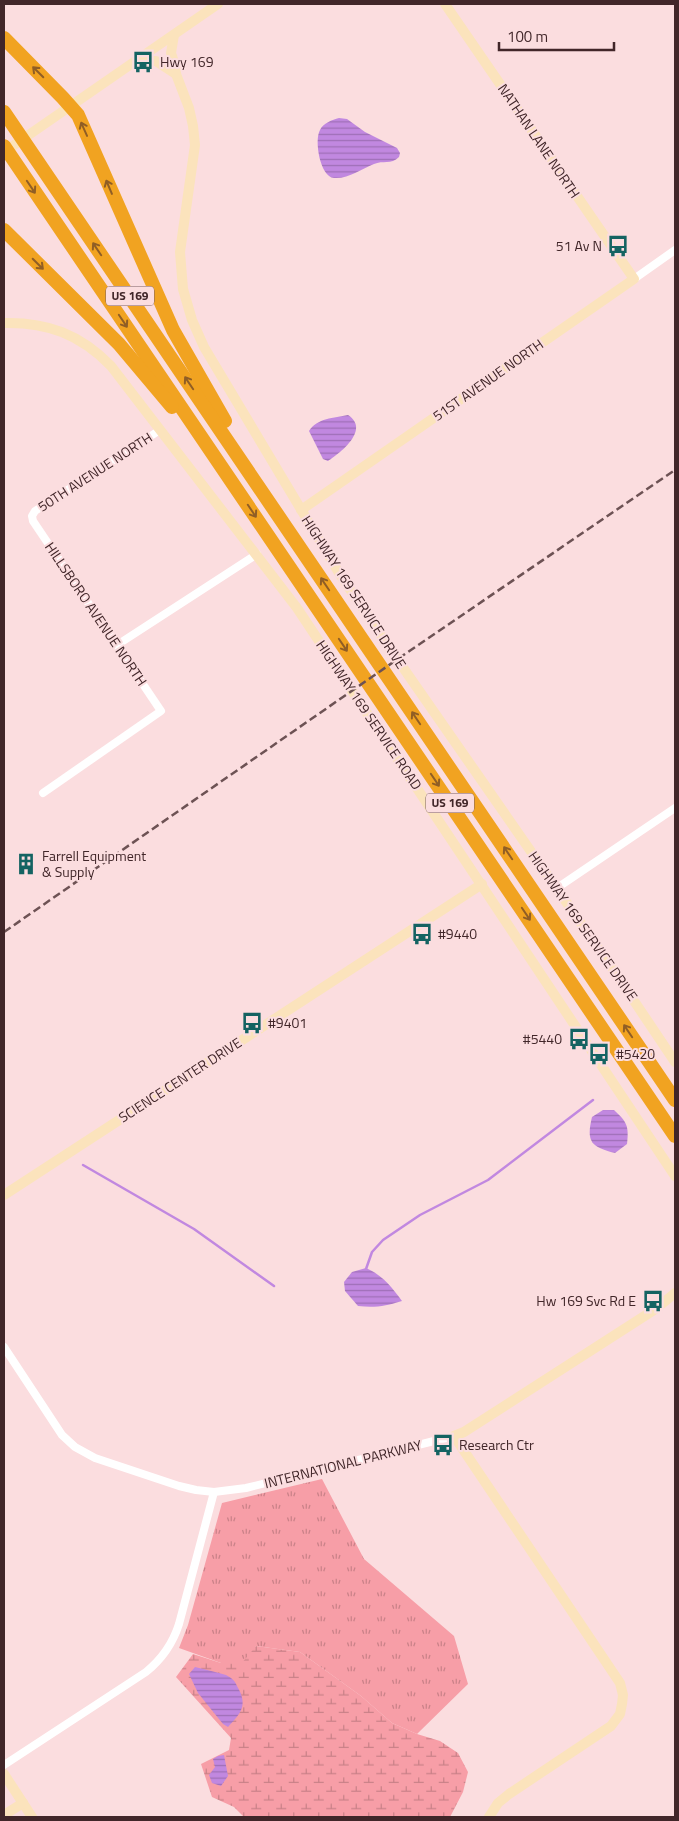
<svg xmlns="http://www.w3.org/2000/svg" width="679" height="1821" font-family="'Titillium Web',sans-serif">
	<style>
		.wetland { fill: url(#wetland-marsh) }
		.park { fill: url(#park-tufts) }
		.water { fill: url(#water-rules) }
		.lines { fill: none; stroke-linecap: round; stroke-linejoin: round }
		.stream { stroke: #c188e0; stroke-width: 2.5 }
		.street { stroke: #fff; stroke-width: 8 }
		.secondary { stroke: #fbe3bc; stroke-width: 10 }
		.highway { stroke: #f1a321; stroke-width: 14 }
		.rail { stroke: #6d5254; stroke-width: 2.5; stroke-dasharray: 8 4; stroke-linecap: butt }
		.oneway { stroke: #905e25 }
		.labels { text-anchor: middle; stroke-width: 4; stroke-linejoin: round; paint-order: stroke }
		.shield { fill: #fbdddf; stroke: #795d60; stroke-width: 1 }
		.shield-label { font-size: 12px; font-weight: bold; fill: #412629 }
		.poi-label { font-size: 14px; fill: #412629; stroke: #fbdddf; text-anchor: start }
		.street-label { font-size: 14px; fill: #412629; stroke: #fbdddf }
	</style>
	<defs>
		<pattern id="wetland-marsh" width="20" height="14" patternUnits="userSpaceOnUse" patternTransform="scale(1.25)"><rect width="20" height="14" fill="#f79ea7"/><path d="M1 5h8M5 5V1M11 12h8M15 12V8" fill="none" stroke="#ca8188"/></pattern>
		<pattern id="park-tufts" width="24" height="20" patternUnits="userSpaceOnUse" patternTransform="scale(1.25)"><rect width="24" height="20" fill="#f79ea7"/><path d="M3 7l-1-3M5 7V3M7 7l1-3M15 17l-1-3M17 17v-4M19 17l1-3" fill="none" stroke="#ca8188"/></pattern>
		<pattern id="water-rules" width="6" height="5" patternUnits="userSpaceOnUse" patternTransform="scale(1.25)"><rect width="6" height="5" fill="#c188e0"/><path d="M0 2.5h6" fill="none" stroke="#9e6fb6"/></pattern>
	</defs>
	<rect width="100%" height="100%" fill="#fbdddf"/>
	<polygon class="wetland" points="256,1646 300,1652 361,1696 392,1723 417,1734 440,1741 458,1753 468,1772 463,1792 450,1817 244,1817 234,1807 212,1797 201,1764 229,1750 231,1738 176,1677 193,1654 221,1663"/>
	<polygon class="park" points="322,1479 364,1559 454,1636 468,1684 417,1734 392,1723 361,1696 300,1652 256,1646 241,1664 221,1663 179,1648 188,1625 222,1503"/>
	<g class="water">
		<path d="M 339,118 L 347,119 L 365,132 L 397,148 L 400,153 L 399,157 C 391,165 383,160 374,164 C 361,169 349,179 334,178 C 320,177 314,140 320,130 C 323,123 332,120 339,118 Z"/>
		<path d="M 348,415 C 370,429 342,452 328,461 L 323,459 L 309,431 C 317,418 334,418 348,415 Z"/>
		<path d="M 603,1110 L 614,1110 C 627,1122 629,1126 627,1144 L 615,1153 C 591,1147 586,1142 592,1117 Z"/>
		<path d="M 366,1268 C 382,1275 391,1286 402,1301 C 386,1306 375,1308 358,1306 L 345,1291 L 344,1282 L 352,1272 Z"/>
		<path d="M 195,1667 C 206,1670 217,1672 226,1675 C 232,1678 235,1681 237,1686 C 248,1705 242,1712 228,1727 L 223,1724 L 198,1693 L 189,1674 Z"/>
		<polygon points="224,1755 228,1776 221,1786 212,1783 209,1775 215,1767 213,1759 218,1756"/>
	</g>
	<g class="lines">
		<g class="stream">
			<polyline points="83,1165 194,1229 274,1286"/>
			<polyline points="366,1269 372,1252 383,1240 420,1215 488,1180 593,1100"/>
		</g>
		<g class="street">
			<polyline points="634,279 675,250"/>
			<polyline points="117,645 257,554"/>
			<polyline points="43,793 161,711 33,521 32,516 35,511 160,430"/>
			<polyline points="557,888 675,808"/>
			<polyline points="4,1347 62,1435 75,1447 95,1458 179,1486 196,1490 214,1492 246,1488 454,1436"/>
			<path d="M 4,1765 L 146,1672 C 162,1659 173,1643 179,1624 L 214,1492"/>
		</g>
		<g class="secondary">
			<polyline points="174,35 171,53 175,65 176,74 189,108 193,126 195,145 180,252 183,289 192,320 204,347 339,573 395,656 610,965 675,1062"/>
			<polyline points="137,61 156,61 176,74"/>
			<polyline points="4,152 218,4"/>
			<path d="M 4,323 C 47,322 80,334 111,366 L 297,608 L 675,1176"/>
			<polyline points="301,510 634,279 445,4"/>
			<polyline points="4,1195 482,884"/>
			<polyline points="4,1774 32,1817"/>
			<polyline points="4,1815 23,1803"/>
			<polyline points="489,1817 498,1803 509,1794 611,1726 620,1714 622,1704 623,1695 620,1683 454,1436 464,1432 657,1308 675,1293"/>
		</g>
		<g class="highway">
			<polyline points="4,38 63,98 78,115 173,330 225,421"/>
			<polyline points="4,112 675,1100"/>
			<polyline points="4,146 675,1136"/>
			<polyline points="4,230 119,344 172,407"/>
		</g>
		<polyline class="rail" points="4,932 405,654 675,470"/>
	</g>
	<defs><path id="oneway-shaft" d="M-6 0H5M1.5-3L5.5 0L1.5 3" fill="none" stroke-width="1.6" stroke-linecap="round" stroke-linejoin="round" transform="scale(1.25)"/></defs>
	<g class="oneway">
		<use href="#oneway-shaft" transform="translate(38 72) rotate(-135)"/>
		<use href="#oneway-shaft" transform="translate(84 129) rotate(-114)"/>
		<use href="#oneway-shaft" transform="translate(31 187) rotate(56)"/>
		<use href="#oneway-shaft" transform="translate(109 187) rotate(-113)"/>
		<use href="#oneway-shaft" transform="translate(97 249) rotate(-124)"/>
		<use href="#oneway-shaft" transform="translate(38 264) rotate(45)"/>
		<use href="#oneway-shaft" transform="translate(123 321) rotate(56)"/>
		<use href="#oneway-shaft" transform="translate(189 383) rotate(-124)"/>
		<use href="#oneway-shaft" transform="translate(252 511) rotate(56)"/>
		<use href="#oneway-shaft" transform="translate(325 584) rotate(-124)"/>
		<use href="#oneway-shaft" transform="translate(343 645) rotate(56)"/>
		<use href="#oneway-shaft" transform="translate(416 718) rotate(-124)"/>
		<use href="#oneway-shaft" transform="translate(435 780) rotate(56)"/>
		<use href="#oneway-shaft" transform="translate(508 853) rotate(-124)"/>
		<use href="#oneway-shaft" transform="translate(526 914) rotate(56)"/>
		<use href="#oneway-shaft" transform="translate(628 1031) rotate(-124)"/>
	</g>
	<defs>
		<g id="bus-bare" transform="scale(1.725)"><path d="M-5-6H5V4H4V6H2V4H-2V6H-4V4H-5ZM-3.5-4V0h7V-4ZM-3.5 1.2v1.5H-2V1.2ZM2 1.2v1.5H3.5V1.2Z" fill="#146362" stroke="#fbdddf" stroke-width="2.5" paint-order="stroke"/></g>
		<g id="building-bare" transform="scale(1.725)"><path d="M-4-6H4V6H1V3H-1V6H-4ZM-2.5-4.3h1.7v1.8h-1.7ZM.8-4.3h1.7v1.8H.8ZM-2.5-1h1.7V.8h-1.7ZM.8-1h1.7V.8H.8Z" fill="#146362" stroke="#fbdddf" stroke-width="2.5" paint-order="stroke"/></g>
	</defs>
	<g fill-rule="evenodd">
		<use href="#bus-bare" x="143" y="62"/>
		<use href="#bus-bare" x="618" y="246"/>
		<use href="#building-bare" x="26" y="864"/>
		<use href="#bus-bare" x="422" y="934"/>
		<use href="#bus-bare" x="252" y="1023"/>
		<use href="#bus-bare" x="579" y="1039"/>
		<use href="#bus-bare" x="599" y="1054"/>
		<use href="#bus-bare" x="653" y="1301"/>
		<use href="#bus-bare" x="443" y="1445"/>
	</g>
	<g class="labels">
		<g class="shield">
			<rect x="106" y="286.5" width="48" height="19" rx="4"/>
			<rect x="426" y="793.5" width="48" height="19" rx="4"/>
		</g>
		<g class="shield-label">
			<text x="130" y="300">US 169</text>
			<text x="450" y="807">US 169</text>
		</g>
		<g class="poi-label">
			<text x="160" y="67">Hwy 169</text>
			<text x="602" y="251" text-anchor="end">51 Av N</text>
			<text x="42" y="861">Farrell Equipment<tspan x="42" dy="16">&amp; Supply</tspan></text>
			<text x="438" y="939">#9440</text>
			<text x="268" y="1028">#9401</text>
			<text x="562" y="1044" text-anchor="end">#5440</text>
			<text x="616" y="1059">#5420</text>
			<text x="636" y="1306" text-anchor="end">Hw 169 Svc Rd E</text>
			<text x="459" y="1450">Research Ctr</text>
		</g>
		<g class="street-label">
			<text transform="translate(539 141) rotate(56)" y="5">NATHAN LANE NORTH</text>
			<text transform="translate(488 380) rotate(-35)" y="5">51ST AVENUE NORTH</text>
			<text transform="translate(95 472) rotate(-33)" y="5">50TH AVENUE NORTH</text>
			<text transform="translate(354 592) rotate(57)" y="5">HIGHWAY 169 SERVICE DRIVE</text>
			<text transform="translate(96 614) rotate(56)" y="5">HILLSBORO AVENUE NORTH</text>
			<text transform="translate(369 715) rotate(56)" y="5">HIGHWAY 169 SERVICE ROAD</text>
			<text transform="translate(583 926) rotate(55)" y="5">HIGHWAY 169 SERVICE DRIVE</text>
			<text transform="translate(180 1080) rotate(-33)" y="5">SCIENCE CENTER DRIVE</text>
			<text transform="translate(343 1464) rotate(-14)" y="5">INTERNATIONAL PARKWAY</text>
		</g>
	</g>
	<rect width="679" height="1821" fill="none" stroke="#412629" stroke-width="10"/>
	<path d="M499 42v8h115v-8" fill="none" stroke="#412629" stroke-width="2.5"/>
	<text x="507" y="42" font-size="15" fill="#412629" stroke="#fbdddf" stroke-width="4" paint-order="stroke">100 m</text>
</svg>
